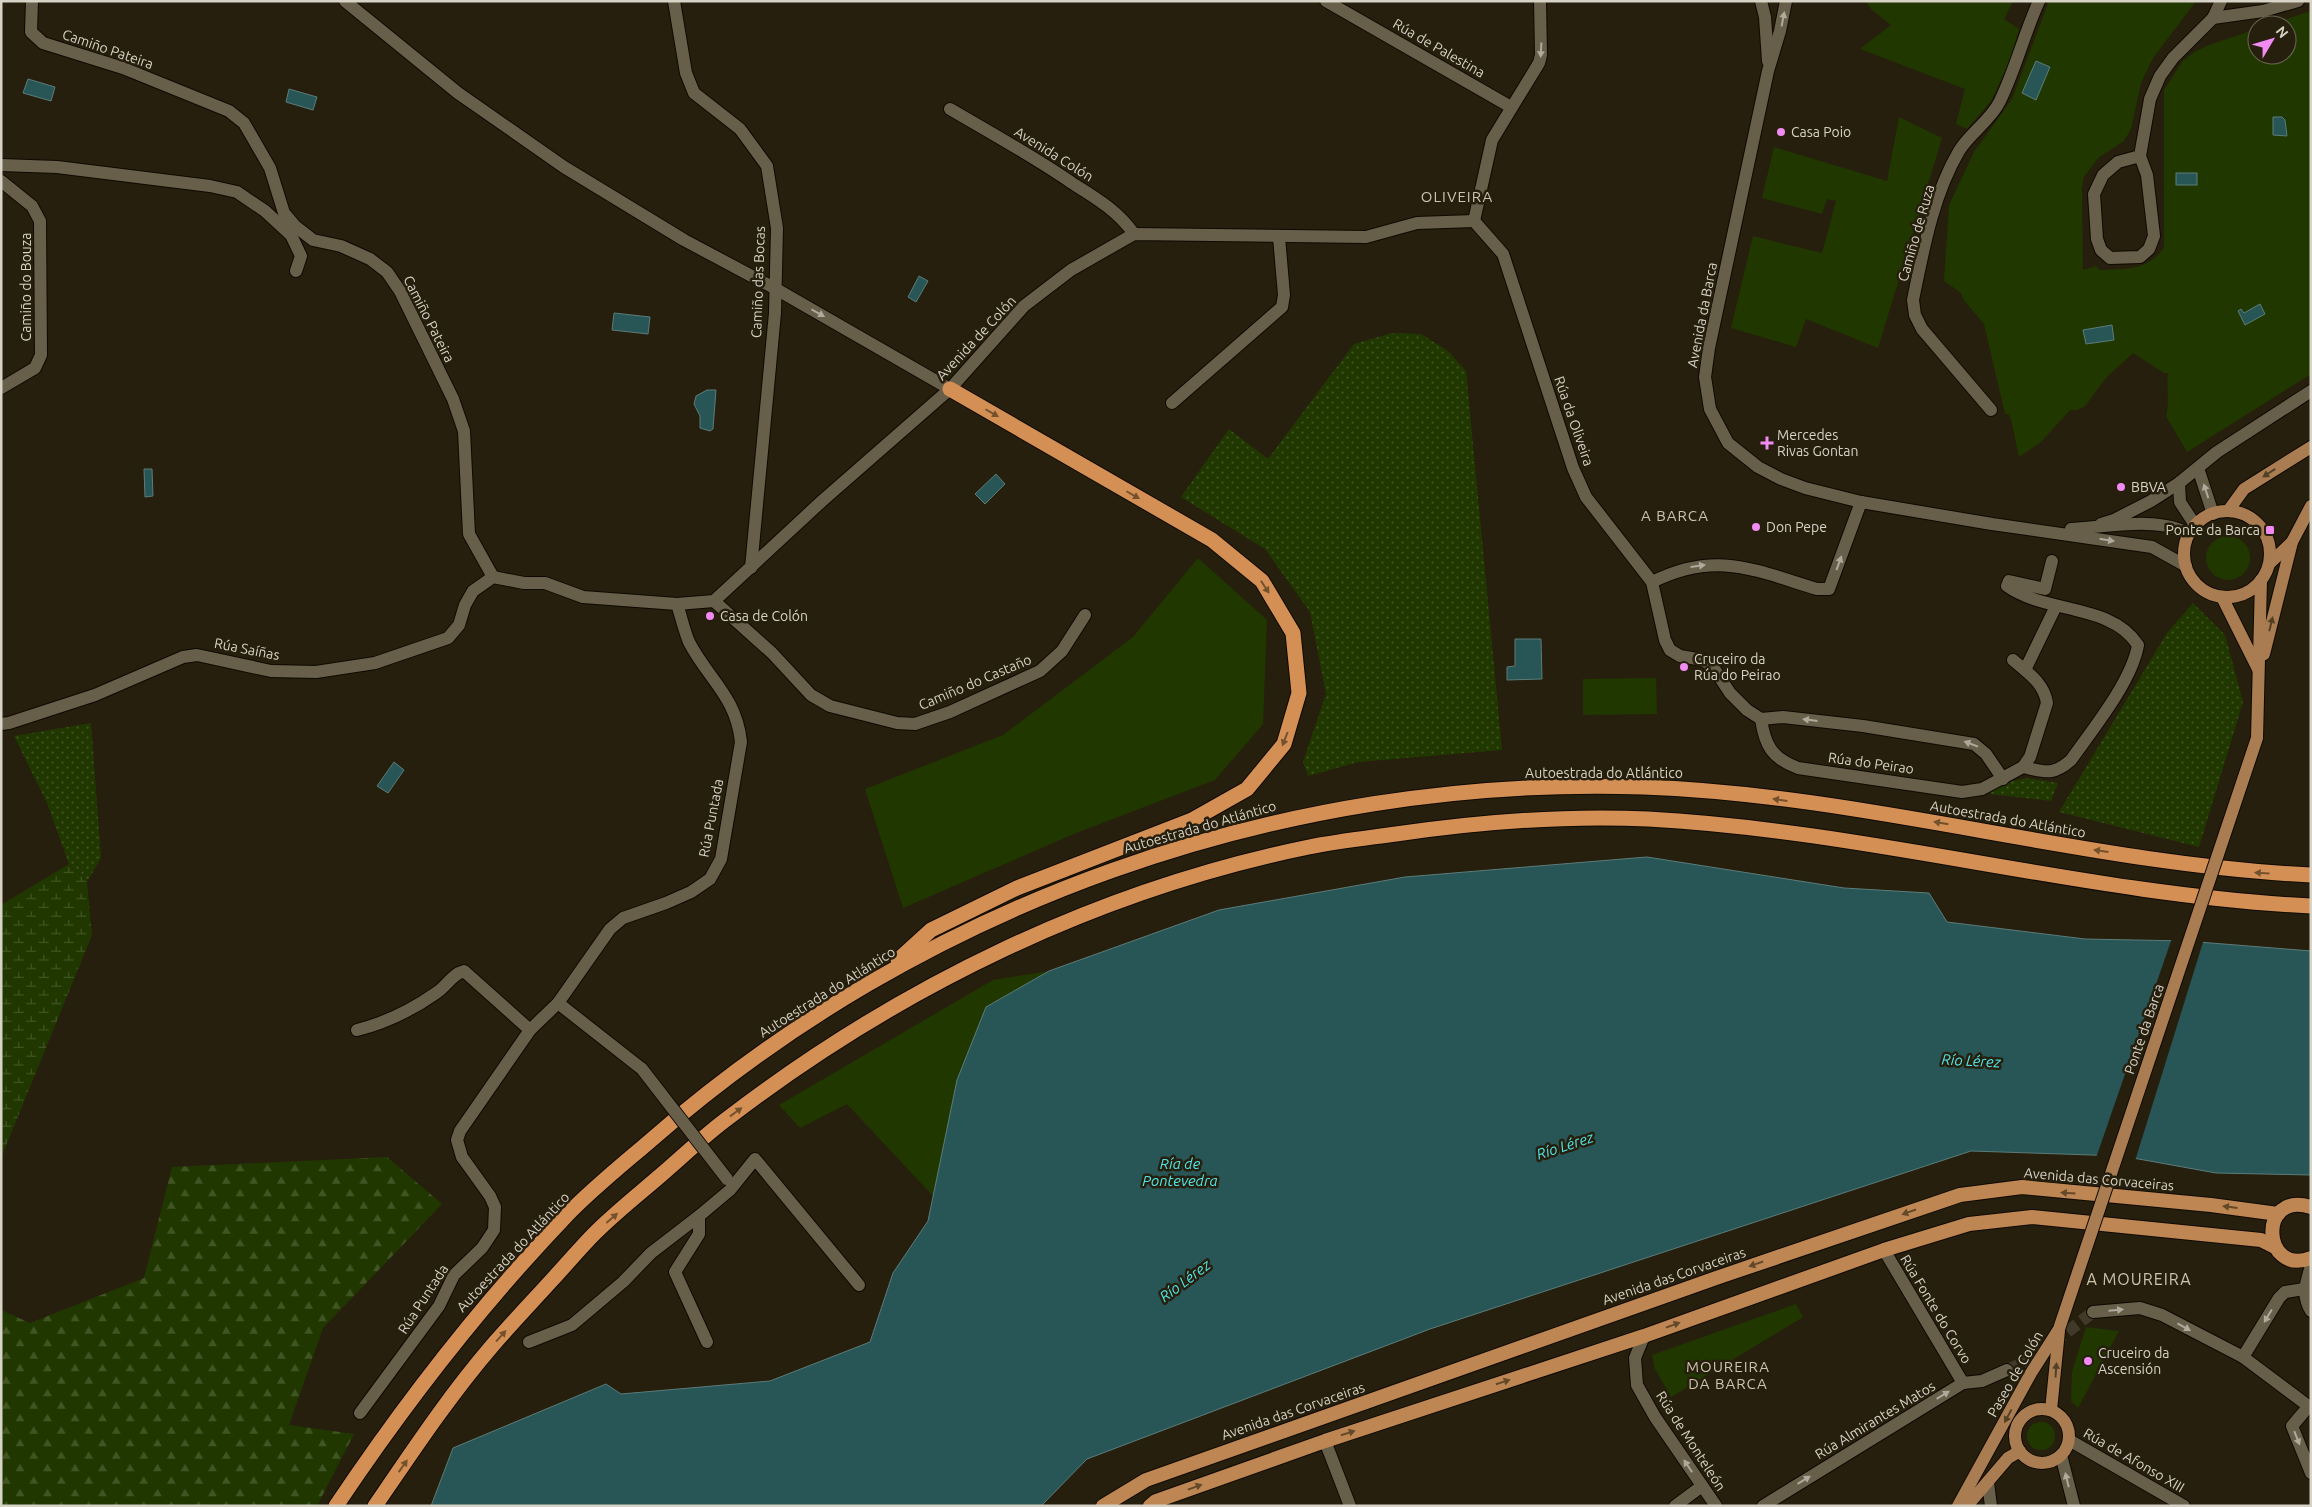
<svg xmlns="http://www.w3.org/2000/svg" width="2312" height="1507" font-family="Ubuntu,sans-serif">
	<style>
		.green { fill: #203800 }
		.forest { fill: url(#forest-firs) }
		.wetland { fill: url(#wetland-marsh) }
		.park { fill: url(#park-dots) }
		.water { fill: #285657; stroke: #5c7c79 }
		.pier { fill: #261f0d }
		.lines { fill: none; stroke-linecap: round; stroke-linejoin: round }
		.minor-tunnel { stroke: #413a29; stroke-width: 12; stroke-dasharray: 12 6; stroke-linecap: butt }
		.pedestrian-casing { stroke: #0f0900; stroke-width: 14 }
		.minor-casing { stroke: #0f0900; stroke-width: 14 }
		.tertiary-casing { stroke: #0f0900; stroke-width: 14 }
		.secondary-casing { stroke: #0f0900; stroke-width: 14 }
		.primary-casing { stroke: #0f0900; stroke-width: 14 }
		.trunk-casing { stroke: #0f0900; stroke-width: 16 }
		.motorway-casing { stroke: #0f0900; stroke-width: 17 }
		.pedestrian { stroke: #685f4b; stroke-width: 12 }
		.minor { stroke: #685f4b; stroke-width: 12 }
		.tertiary { stroke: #685f4b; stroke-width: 12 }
		.secondary { stroke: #685f4b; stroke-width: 12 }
		.primary { stroke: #a97c51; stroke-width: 12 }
		.trunk { stroke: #be8653; stroke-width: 14 }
		.motorway { stroke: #d48f55; stroke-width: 15 }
		.minor-bridge-casing { stroke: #0f0900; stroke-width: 14; stroke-linecap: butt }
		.primary-bridge-casing { stroke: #0f0900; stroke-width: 14; stroke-linecap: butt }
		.minor-bridge { stroke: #685f4b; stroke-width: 12 }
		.primary-bridge { stroke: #a97c51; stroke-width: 12 }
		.oneway { fill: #b0aa9c }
		.oneway2 { fill: #74512d }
		.oneway3 { fill: #544025 }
		.oneway4 { fill: #634829 }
		.poi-dot { fill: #f28af3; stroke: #261f0d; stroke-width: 2 }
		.labels { text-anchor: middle; stroke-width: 5; stroke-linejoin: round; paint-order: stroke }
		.street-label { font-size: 14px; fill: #d7d3c7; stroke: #261f0d }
		.poi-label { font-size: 14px; fill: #d7d3c7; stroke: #261f0d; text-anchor: start }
		.neighbourhood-label { font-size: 15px; letter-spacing: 1px; fill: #cec4ae; stroke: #261f0d }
		.water-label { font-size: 15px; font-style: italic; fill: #50e7eb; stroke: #261f0d }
		.quarter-label { font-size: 16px; letter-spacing: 1px; fill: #cec4ae; stroke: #261f0d }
	</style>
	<defs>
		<pattern id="forest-firs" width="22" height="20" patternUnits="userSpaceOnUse" patternTransform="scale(1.25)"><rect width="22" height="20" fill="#203800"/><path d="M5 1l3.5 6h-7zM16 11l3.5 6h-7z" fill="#405424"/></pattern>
		<pattern id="wetland-marsh" width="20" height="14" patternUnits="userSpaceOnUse" patternTransform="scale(1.25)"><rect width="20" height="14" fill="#203800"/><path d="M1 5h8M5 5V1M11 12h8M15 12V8" fill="none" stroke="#405424"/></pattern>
		<pattern id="park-dots" width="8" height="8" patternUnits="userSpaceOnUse" patternTransform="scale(1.25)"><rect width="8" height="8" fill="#203800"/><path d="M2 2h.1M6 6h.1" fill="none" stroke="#405424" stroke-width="1.8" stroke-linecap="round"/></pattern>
	</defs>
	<rect width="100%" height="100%" fill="#261f0d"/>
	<g class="green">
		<polygon points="1866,1 2013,1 2004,19 2019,29 2010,61 1991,101 1967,129 1956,124 1965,89 1860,49 1891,25 1871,9"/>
		<path d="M 2049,1 L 2196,1 L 2153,58 L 2141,83 L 2131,129 L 2124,141 L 2098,158 L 2084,177 L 2082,187 L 2083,270 L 2096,266 L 2099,270 C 2125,269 2147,271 2164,248 L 2164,90 L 2182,62 L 2194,52 L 2209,45 L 2257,29 L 2257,55 L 2287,55 L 2287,25 L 2268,25 L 2311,11 L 2311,374 L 2187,452 L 2166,416 C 2170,402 2166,387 2168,373 L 2164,373 L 2133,353 L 2106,378 L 2085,406 L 2077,410 L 2070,410 L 2041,442 L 2019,457 L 2011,419 L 2008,414 L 2005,414 L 1984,324 L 1963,299 L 1961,293 L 1944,281 L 1949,205 L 1974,152 L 2012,99 Z"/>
		<polygon points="1899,117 1942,138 1878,348 1806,319 1796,347 1731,328 1753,236 1822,253 1836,201 1827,199 1822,214 1762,198 1774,147 1887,181"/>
		<circle cx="2228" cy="558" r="22"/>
		<polygon points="1198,558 1267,620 1263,724 1215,780 1076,833 903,908 865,789 1003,735 1133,637"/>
		<polygon points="1656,678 1657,714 1583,715 1583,679"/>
		<polygon points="1049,971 986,1007 933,1196 847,1104 800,1128 779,1105 993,980"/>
		<polygon points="1796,1304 1803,1317 1671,1397 1655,1369 1652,1355"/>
		<polygon points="2086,1327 2119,1331 2078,1408 2071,1401 2072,1372"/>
		<circle cx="2041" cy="1436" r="14"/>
	</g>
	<polygon class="forest" points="387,1157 442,1204 323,1328 289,1425 354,1434 317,1506 1,1506 1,1310 30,1323 144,1278 172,1167"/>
	<polygon class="wetland" points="69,864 87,882 92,935 1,1158 1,905"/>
	<g class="park">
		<polygon points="1392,333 1421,334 1448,351 1466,371 1502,750 1358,762 1308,776 1303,762 1326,694 1310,612 1265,549 1181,497 1229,429 1268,459 1354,344"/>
		<polygon points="2193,603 2225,635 2243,702 2199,847 2059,812 2167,633"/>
		<polygon points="91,723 101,858 87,882 69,864 47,803 14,736"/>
		<polygon points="2026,778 2058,783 2051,801 1989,794 2003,783"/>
	</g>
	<g class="water">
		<polygon points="2036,61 2050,67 2036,100 2022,93"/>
		<polygon points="28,79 55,87 51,101 23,93"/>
		<polygon points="289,89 317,97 313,110 286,102"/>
		<polygon points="2273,117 2282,117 2285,120 2287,136 2273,135"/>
		<rect x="2176" y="173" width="21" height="12"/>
		<polygon points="919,276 928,281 916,302 908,297"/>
		<polygon points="2260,304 2265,314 2245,325 2238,311 2241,309 2244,313"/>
		<polygon points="614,313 650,317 648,334 612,330"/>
		<polygon points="2112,325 2114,340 2086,344 2083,330"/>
		<polygon points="707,390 716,390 713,429 710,431 700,428 700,416 694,404 696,396"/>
		<polygon points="144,469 152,469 153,496 145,497"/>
		<polygon points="996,474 1005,484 985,504 975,494"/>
		<polygon points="1515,639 1541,639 1542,679 1507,680 1507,667 1515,666"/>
		<polygon points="394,762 404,770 388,793 377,786"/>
		<polygon points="1647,857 1844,888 1929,893 1947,922 2085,939 2186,941 2311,951 2311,1175 2216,1173 2122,1156 1971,1151 1430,1329 1087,1459 1041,1506 431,1506 453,1448 606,1384 621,1394 770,1381 870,1342 893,1273 928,1221 957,1080 986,1007 1049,971 1219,910 1405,877"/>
	</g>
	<polygon class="pier" points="2172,938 2204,939 2135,1161 2096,1158"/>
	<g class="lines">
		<polyline class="minor-tunnel" points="2007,1370 2032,1359 2093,1312"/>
		<g class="pedestrian-casing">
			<g id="pedestrian">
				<polyline points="1884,1250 1963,1383"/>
				<polyline points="2069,1440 2184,1506"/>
				<polyline points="1988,1483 1991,1506"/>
			</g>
		</g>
		<g class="minor-casing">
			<g id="minor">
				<polyline points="32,1 31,32 43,43 123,68 229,111 244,123 270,168 284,213 295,226 313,240 341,246 370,259 387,272 400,291 453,399 464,431 469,534 493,577"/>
				<polyline points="674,1 686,73 694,93 740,129 767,166 777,228 775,313 751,568"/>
				<polyline points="1326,1 1511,107"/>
				<polyline points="2213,18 2221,1"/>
				<path d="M 950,109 C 991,133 1033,156 1072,183 C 1096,198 1118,211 1134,234"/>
				<polyline points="2140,156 2118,162 2103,175 2094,194 2097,239 2101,250 2110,258 2140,257 2149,249 2154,236 2147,175 2140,156 2150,99 2160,76 2173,58 2213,18 2263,11 2298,1"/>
				<polyline points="1,165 57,167 210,186 237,192 265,211 291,235 301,256 296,271"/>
				<polyline points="1,181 32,206 40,221 41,355 35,368 1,388"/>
				<path d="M 1474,221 L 1503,254 L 1573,468 L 1586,497 L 1652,582 L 1665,640 L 1670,650 L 1680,656 L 1703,660 L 1713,667 L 1730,693 L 1747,710 L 1761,719 C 1765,746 1772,758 1798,768 L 1962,792 L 1982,789 L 2023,767 L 2030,757 L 2047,703 C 2044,683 2028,673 2013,660"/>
				<polyline points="1474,221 1492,140 1539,63 1541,55 1540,1"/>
				<polyline points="1172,403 1282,307 1284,295 1279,237"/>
				<path d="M 1991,410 L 1922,329 L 1915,315 L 1913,300 C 1923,251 1933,195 1959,151 C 1970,133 1991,120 2000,101 C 2016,68 2024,34 2039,1"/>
				<polyline points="493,577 524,583 545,583 583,597 677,604 714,601 822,501 950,389 1024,306 1071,270 1134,234 1366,237 1417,223 1474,221"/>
				<path d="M 1652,582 C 1716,550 1754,570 1817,589 L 1829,589 L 1861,502"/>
				<polyline points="714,601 772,653 811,695 830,706 897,723 915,724 950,712 1040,671 1062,651 1085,615"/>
				<polyline points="2025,670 2056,606"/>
				<polyline points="1761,719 1783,717 1863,726 1974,744 1986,754 2003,779"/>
				<polyline points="1,724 9,723 95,695 183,657 197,655 271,671 316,672 375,663 448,638 459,625 465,605 473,591 493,577"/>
				<path d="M 2023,767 C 2045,772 2053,776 2071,760 C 2093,729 2132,681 2138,645 C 2111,603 2046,614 2007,586 L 2009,581 L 2045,589 L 2052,561"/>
				<polyline points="558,1003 642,1069"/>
				<path d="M 357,1030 C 385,1023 412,1010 436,993 C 446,987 452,974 464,971 L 530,1030"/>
				<path d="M 2311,1266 C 2306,1283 2301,1294 2311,1311"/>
				<polyline points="2093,1312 2140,1308 2162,1315 2243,1357 2311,1408"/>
				<polyline points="1644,1336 1635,1358 1637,1385 1655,1417 1716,1506"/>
				<polyline points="529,1342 572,1325 623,1282 651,1253 699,1216"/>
				<polyline points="707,1342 675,1272 699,1234 699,1216 730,1190 755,1159 859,1285"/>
				<polyline points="2243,1357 2279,1298 2285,1292 2304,1289"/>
				<polyline points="2309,1406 2292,1426 2311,1473"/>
				<path d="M 360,1413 L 439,1306 L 454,1275 L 482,1248 L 494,1230 L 495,1207 L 490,1196 L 462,1157 L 457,1140 L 460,1131 L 530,1030 L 558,1003 L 610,929 L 623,918 L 666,903 L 691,892 L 710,879 L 721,859 L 741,742 C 736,696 708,679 689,642 C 684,630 681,616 677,604"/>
				<polyline points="1325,1441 1350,1506"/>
				<polyline points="2061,1455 2074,1506"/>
				<polyline points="1675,1506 1702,1486"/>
				<polyline points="1763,1506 1963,1383 1982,1381 2007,1370"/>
			</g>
		</g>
		<g class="tertiary-casing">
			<g id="tertiary">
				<polyline points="2198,468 2213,514"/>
				<polyline points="2179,483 2180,502 2195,525"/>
				<polyline points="2101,524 2114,520 2151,501 2179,483 2217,452 2311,391"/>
			</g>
		</g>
		<g class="secondary-casing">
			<g id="secondary">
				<polyline points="345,1 458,93 564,167 684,240 776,289 950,389"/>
				<polyline points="1761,1 1765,17 1768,61"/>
				<polyline points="1786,1 1780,31 1768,71 1709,348 1705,377 1710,409 1728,443 1758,467 1781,479 1805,488 1861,502 1992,524 2152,547 2186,566"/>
				<path d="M 2071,529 C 2106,527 2160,516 2189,534"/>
			</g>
		</g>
		<g class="primary-casing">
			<g id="primary">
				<polyline points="2228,511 2244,489 2311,447"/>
				<circle cx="2227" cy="554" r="43"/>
				<polyline points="2269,564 2292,542 2311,506"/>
				<polyline points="2222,597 2258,669"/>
				<polyline points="2264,654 2292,542"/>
				<polyline points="2257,738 2261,580"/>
				<circle cx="2042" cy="1436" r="27"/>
				<polyline points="2051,1410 2059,1331"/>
				<polyline points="1958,1506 2031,1373 2059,1329"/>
				<polyline points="1967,1506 2008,1458 2020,1451"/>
			</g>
		</g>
		<g class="trunk-casing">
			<g id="trunk">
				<path d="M 2311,1207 C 2257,1190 2262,1277 2311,1258"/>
				<polyline points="1103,1506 1146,1480 1722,1276 1960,1195 2022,1187 2211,1205 2278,1214"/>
				<polyline points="1150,1506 1156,1501 1325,1441 1644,1336 1884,1250 1969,1224 2032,1217 2261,1240 2275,1247"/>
			</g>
		</g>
		<g class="motorway-casing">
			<g id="motorway">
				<polyline points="898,960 931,930 1017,888 1192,820 1247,789 1284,744 1299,693 1293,633 1262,581 1212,540 950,389"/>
				<path d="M 336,1506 C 405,1403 480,1306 566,1216 C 592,1189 622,1165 650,1141 C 921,903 1282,775 1643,787 C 1868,795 2086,864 2311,875"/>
				<path d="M 375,1506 C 412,1452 449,1396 492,1346 C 511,1324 531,1303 551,1281 C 566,1265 580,1248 595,1233 C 616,1212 639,1194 661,1175 C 683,1156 705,1135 728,1118 C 899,987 1098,890 1309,847 C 1338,841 1367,838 1396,834 C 1479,822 1564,815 1648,819 C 1871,831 2088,895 2311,906"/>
			</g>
		</g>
		<use href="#pedestrian" class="pedestrian"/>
		<use href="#minor" class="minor"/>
		<use href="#tertiary" class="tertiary"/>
		<use href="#secondary" class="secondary"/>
		<use href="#primary" class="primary"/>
		<use href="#trunk" class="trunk"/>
		<use href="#motorway" class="motorway"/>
		<g class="minor-bridge-casing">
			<polyline id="minor-bridge" points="642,1069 727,1179"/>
		</g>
		<g class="primary-bridge-casing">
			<polyline id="primary-bridge" points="2059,1329 2257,738"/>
		</g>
		<use href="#minor-bridge" class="minor-bridge"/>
		<use href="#primary-bridge" class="primary-bridge"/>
	</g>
	<defs><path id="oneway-solid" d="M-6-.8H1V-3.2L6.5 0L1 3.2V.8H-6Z" transform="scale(1.25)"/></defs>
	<g class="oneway">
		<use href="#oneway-solid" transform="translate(1783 19) rotate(-79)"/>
		<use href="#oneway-solid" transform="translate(1541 50) rotate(93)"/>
		<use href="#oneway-solid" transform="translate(818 313) rotate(29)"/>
		<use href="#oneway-solid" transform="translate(2206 491) rotate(-108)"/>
		<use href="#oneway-solid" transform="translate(2107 540) rotate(9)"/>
		<use href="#oneway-solid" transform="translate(1839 563) rotate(-70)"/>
		<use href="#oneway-solid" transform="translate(1698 566) rotate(-8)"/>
		<use href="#oneway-solid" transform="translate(1810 720) rotate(-173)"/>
		<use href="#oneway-solid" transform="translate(1971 744) rotate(-159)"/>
		<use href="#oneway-solid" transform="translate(2116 1310) rotate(-5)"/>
		<use href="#oneway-solid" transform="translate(2268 1316) rotate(121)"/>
		<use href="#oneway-solid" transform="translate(2184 1327) rotate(29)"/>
		<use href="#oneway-solid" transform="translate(1943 1395) rotate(-31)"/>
		<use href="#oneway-solid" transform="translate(2297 1438) rotate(68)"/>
		<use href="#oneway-solid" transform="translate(1688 1466) rotate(-124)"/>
		<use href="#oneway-solid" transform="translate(1804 1480) rotate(-31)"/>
		<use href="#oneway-solid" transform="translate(2067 1480) rotate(-104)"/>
	</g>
	<g class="oneway2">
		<use href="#oneway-solid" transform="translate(992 413) rotate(30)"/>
		<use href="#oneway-solid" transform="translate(1133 495) rotate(30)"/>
		<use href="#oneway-solid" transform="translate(1265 587) rotate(57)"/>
		<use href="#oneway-solid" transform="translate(1285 739) rotate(111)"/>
		<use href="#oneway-solid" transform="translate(1780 800) rotate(-172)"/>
		<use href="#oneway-solid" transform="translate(1941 823) rotate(-170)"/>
		<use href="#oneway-solid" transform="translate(2101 851) rotate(-172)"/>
		<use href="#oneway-solid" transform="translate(2262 873) rotate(-177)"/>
		<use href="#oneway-solid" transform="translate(736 1112) rotate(-36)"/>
		<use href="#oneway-solid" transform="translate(612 1218) rotate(-41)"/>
		<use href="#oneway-solid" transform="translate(501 1336) rotate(-48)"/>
		<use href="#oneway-solid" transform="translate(403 1466) rotate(-55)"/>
	</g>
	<g class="oneway3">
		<use href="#oneway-solid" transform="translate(2269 473) rotate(147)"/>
		<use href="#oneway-solid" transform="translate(2271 624) rotate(-76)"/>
		<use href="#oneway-solid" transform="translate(2056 1370) rotate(-86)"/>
		<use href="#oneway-solid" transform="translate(2008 1416) rotate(118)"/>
	</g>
	<g class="oneway4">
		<use href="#oneway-solid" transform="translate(2068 1193) rotate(-176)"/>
		<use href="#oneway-solid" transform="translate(2230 1207) rotate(-173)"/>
		<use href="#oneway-solid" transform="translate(1909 1212) rotate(161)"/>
		<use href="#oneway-solid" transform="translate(1756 1264) rotate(161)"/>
		<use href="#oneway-solid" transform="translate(1673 1325) rotate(-20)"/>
		<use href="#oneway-solid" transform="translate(1503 1382) rotate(-18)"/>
		<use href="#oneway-solid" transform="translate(1348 1433) rotate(-18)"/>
		<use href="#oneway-solid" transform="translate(1195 1487) rotate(-20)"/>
	</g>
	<g class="poi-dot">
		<circle cx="1781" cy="132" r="5"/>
		<path d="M1764.5 435.5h5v5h5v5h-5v5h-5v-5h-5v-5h5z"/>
		<circle cx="2121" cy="487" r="5"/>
		<circle cx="1756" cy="527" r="5"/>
		<rect x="2265" y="525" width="10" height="10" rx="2.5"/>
		<circle cx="710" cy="616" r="5"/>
		<circle cx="1684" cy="667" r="5"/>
		<circle cx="2088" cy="1361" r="5"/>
	</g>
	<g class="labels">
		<g class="street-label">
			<text transform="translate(1439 48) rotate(30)" y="5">Rúa de Palestina</text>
			<text transform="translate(108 49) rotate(19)" y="5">Camiño Pateira</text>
			<text transform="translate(1054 154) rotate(32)" y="5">Avenida Colón</text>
			<text transform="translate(1916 233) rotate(-74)" y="5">Camiño de Ruza</text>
			<text transform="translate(758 282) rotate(-88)" y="5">Camiño das Bocas</text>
			<text transform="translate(26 287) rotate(-90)" y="5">Camiño do Bouza</text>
			<text transform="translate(1702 315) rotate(-79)" y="5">Avenida da Barca</text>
			<text transform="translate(429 319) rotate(63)" y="5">Camiño Pateira</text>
			<text transform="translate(976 338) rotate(-47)" y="5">Avenida de Colón</text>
			<text transform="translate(1574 421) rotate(71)" y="5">Rúa da Oliveira</text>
			<text transform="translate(247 649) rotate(11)" y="5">Rúa Saíñas</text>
			<text transform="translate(975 682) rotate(-23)" y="5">Camiño do Castaño</text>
			<text transform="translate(1871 763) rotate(8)" y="5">Rúa do Peirao</text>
			<text x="1604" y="778">Autoestrada do Atlántico</text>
			<text transform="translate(711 818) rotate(-79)" y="5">Rúa Puntada</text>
			<text transform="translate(2008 819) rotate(10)" y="5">Autoestrada do Atlántico</text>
			<text transform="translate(1200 827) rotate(-16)" y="5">Autoestrada do Atlántico</text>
			<text transform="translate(827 992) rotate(-32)" y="5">Autoestrada do Atlántico</text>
			<text transform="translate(2144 1029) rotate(-71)" y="5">Ponte da Barca</text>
			<text transform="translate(2099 1179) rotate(5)" y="5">Avenida das Corvaceiras</text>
			<text transform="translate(513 1252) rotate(-47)" y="5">Autoestrada do Atlántico</text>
			<text transform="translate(1674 1276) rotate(-19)" y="5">Avenida das Corvaceiras</text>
			<text transform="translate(423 1299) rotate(-57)" y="5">Rúa Puntada</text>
			<text transform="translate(1936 1309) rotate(59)" y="5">Rúa Fonte do Corvo</text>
			<text transform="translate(2015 1374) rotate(-60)" y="5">Paseo de Colón</text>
			<text transform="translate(1293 1411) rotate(-19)" y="5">Avenida das Corvaceiras</text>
			<text transform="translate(1875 1420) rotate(-31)" y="5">Rúa Almirantes Matos</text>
			<text transform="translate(1691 1441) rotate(57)" y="5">Rúa de Monteleón</text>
			<text transform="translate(2134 1460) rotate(30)" y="5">Rúa de Afonso XIII</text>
		</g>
		<g class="poi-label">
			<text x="1791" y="137">Casa Poio</text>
			<text x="1777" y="440">Mercedes<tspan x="1777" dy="16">Rivas Gontan</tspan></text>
			<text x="2131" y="492">BBVA</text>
			<text x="1766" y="532">Don Pepe</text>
			<text x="2260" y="535" text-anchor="end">Ponte da Barca</text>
			<text x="720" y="621">Casa de Colón</text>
			<text x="1694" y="664">Cruceiro da<tspan x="1694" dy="16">Rúa do Peirao</tspan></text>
			<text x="2098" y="1358">Cruceiro da<tspan x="2098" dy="16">Ascensión</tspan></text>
		</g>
		<g class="neighbourhood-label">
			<text x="1457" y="202">OLIVEIRA</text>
			<text x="1675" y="521">A BARCA</text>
			<text x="1728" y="1372">MOUREIRA<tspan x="1728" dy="17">DA BARCA</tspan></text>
		</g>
		<g class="water-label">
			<text transform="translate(1971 1061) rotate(3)" y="5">Río Lérez</text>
			<text transform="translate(1565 1146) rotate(-18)" y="5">Río Lérez</text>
			<text x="1180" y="1169">Ría de<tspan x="1180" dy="17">Pontevedra</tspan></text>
			<text transform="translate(1185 1281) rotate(-37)" y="5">Río Lérez</text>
		</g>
		<g class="quarter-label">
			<text x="2139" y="1285">A MOUREIRA</text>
		</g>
	</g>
	<rect width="2312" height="1507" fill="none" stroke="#d7d3c7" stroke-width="5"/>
	<g transform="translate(2272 40) rotate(52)"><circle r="24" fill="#261f0d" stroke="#6d6757"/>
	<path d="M0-4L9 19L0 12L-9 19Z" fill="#f28af3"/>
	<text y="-8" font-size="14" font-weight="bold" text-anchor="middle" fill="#d7d3c7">N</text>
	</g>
</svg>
